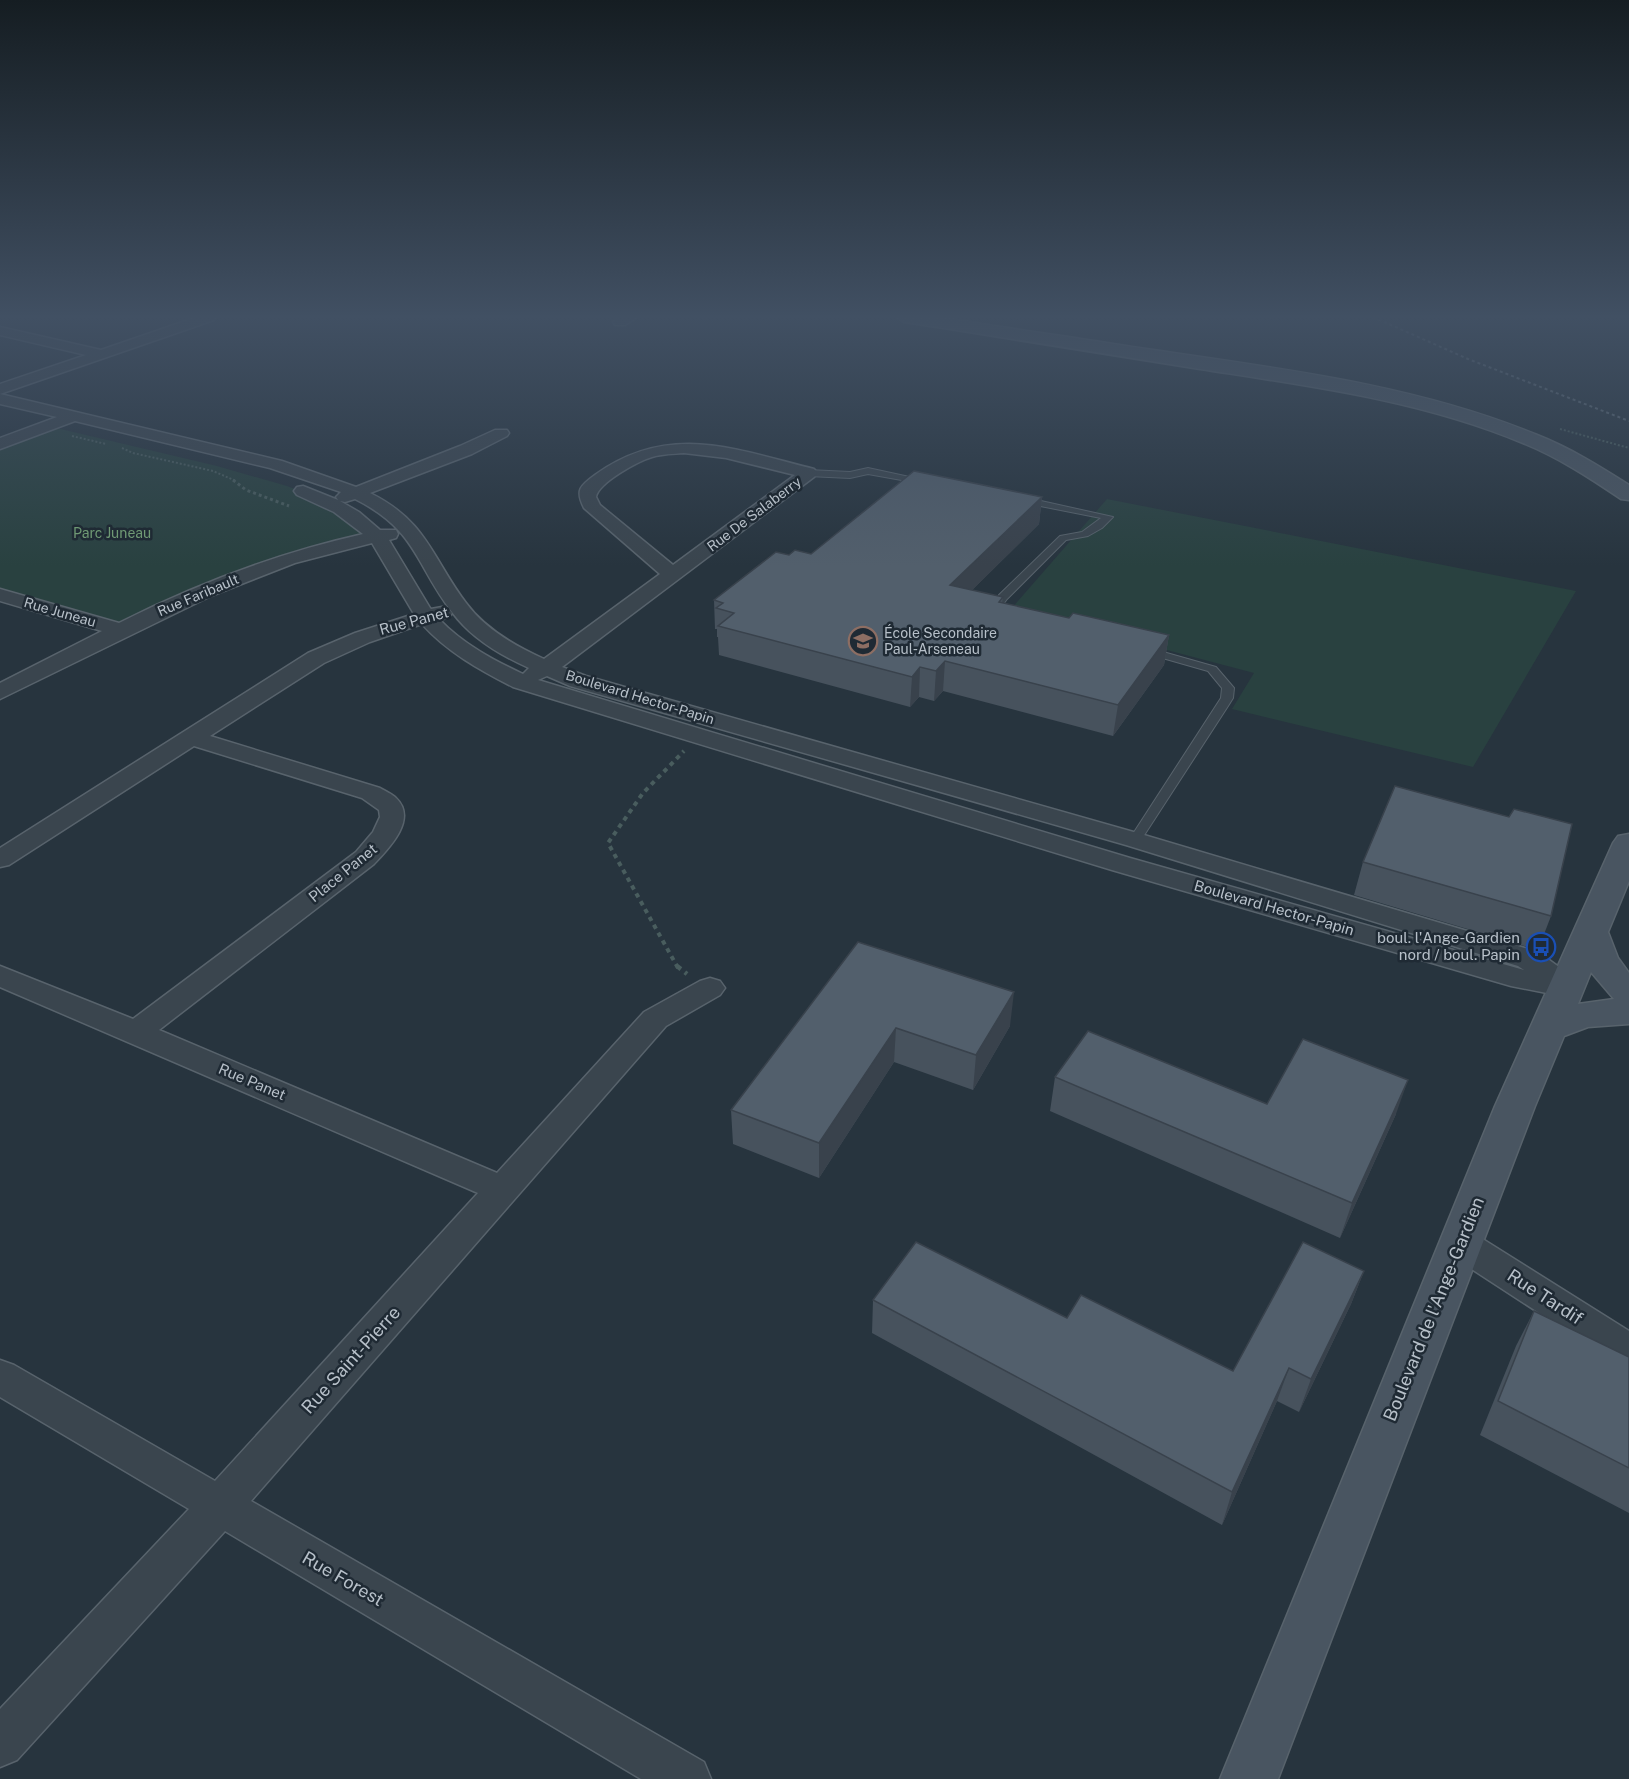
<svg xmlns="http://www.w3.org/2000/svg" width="1629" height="1779" font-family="'Public Sans',sans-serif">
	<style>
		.green { fill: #294140 }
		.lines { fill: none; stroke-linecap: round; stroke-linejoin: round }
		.service-casing { stroke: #58636c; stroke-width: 2 }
		.minor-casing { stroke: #58636c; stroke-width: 3 }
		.secondary-casing { stroke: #58636c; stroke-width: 3 }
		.path-far3 { stroke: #495d5e; stroke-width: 2; stroke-dasharray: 2 2; stroke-linecap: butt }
		.path-far2 { stroke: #495d5e; stroke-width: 3; stroke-dasharray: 3 3; stroke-linecap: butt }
		.path-far1 { stroke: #495d5e; stroke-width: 4; stroke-dasharray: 4.5 4.5; stroke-linecap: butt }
		.path { stroke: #495d5e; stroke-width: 4.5; stroke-dasharray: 5 5; stroke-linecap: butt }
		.service { fill: #3a454e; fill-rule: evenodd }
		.minor { fill: #3a454e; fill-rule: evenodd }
		.secondary { fill: #495561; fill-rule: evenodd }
		.rail { stroke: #5d6a75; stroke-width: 2; stroke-dasharray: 3 3; stroke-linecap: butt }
		.wall { fill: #47525d }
		.shaded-wall { fill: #39424c }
		.building { fill: #525f6c; stroke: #39424c; stroke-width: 1.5 }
		.labels { text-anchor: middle; stroke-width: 5; stroke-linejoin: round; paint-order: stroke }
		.far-street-label { font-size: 14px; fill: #b7c0c9; stroke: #1f2a34 }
		.far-park-label { font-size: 14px; fill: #6f9974; stroke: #1f2a34 }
		.far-poi-label { font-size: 14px; fill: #b7c0c9; stroke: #1f2a34; text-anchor: start }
		.street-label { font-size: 15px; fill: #b7c0c9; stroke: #1f2a34 }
		.poi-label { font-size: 15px; fill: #b7c0c9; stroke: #1f2a34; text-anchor: end }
		.near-street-label { font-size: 18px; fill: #b7c0c9; stroke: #1f2a34 }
	</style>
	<rect width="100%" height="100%" fill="#27343e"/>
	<g class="green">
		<polygon points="48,426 217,466 287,486 330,502 377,536 342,544 120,630 0,595 0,444"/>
		<polygon points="1107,499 1576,591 1473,767 1232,709 1254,673 1011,609"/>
	</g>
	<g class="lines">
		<g class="service-casing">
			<g id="service">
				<polygon points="868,468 928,481 924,484 868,474 850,478 808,476 804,473 808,470 850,472"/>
				<polygon points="1023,497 1113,517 1102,528 1088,536 1066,540 1007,599 1004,603 1012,612 1007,615 1003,614 994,603 999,595 1060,536 1082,532 1101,518 1020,502 1019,500"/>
				<polygon points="1149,648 1216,667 1234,688 1233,698 1228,706 1141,840 1135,844 1129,840 1221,698 1222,688 1208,671 1145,653 1144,651"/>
			</g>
		</g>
		<g class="minor-casing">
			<g id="minor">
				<polygon points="197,317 216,317 214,320 0,394 0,384 86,355 0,335 0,327 101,350"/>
				<polygon points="620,317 637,317 625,325 615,325 613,322"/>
				<path d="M 0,394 L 282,461 L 356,487 L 460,446 L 495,430 L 507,430 L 509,433 L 507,436 L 472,454 L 370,493 C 427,521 432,558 466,603 C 485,629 515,646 544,659 L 660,574 L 584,508 C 575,490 580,486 595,475 C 669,422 734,449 814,469 L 817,473 L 814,477 L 562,667 L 586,676 L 1144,835 L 1538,952 L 1577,980 L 1582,987 L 1577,994 L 1567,997 L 1511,986 L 1112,870 L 513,687 C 480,670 447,652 422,624 L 370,642 L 324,663 L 210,736 L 380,788 C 385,791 392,794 396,798 C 418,819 389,848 374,864 L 159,1030 L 497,1173 L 644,1012 L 700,981 L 710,978 L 720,981 L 725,988 L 720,995 L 666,1026 L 251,1501 L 704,1762 L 711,1779 L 641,1779 L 225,1531 L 17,1760 L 0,1767 L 0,1709 L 189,1509 L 0,1397 L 0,1360 L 14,1365 L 215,1481 L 478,1193 L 0,987 L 0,966 L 133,1019 L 356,852 L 373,832 L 380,817 L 379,810 L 362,798 L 194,746 L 9,865 L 0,867 L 0,848 L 308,653 L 355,633 L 414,614 L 372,543 L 295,563 L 211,596 L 0,699 L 0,683 L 102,631 L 0,601 L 0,589 L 119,623 C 197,584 278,553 363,534 L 334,512 L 297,495 L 294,491 L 297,487 L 303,486 L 338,500 L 336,497 L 341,492 L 270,468 L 75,421 L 0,449 L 0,438 L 57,417 L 0,404 ZM 684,453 L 726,458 L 795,475 L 673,565 L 600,505 L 596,497 C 598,483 638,461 652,457 C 662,454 673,454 684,453 ZM 355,499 C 417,530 415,564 452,612 C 471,638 500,655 529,668 L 523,674 C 493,660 463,644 440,620 L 449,617 L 452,613 L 449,609 L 442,607 L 431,609 L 430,608 L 389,540 L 396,538 L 398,534 L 396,530 L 380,530 L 359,512 L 340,501 L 345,502 ZM 547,676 L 570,686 L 1126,845 L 1518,966 L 1524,970 L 1130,858 L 538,680 Z"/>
				<polygon points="1460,1229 1473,1233 1629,1331 1629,1367 1616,1363 1447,1253 1442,1243 1447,1233"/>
			</g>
		</g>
		<g class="secondary-casing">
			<g id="secondary">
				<path d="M 896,317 C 929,314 962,321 995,326 C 1032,332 1070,337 1107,343 C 1251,366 1402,379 1537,435 C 1570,448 1599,466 1629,485 L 1629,500 L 1621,499 C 1590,478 1558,457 1523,443 C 1420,400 1310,386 1200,369 C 1102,353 1003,337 904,322 Z"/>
				<path d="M 1629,834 L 1629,881 L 1608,932 L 1618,958 L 1629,973 L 1629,1024 L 1588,1027 L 1564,1036 L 1535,1106 L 1278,1779 L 1220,1779 L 1495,1106 L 1613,843 L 1618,836 ZM 1591,972 L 1614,999 L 1578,1004 Z"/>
			</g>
		</g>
		<g class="path-far3">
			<polyline points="1560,429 1629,448"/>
			<polyline points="72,436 106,444"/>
			<polyline points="122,448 133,453 213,471 236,481"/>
		</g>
		<polyline class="path-far2" points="233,480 246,490 289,506"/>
		<polyline class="path-far1" points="678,968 608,843 643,793 684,751"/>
		<polyline class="path" points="677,966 687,974"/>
		<use href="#service" class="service"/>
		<use href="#minor" class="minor"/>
		<use href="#secondary" class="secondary"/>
		<polyline class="rail" points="1373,317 1468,359 1629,421"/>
	</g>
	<g class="wall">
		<polygon points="693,317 712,317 707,319"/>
		<polygon points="1042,497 1039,524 972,590 1003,597 1002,603 1069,618 1169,635 1164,665 1113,736 943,691 934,701 919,697 910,707 719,655 718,637 717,637 717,629 715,629 714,600 789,555 811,554"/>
		<polygon points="1363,862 1551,916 1538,950 1354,895"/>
		<polygon points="858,942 1010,1026 973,1090 894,1062 819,1178 733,1144 731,1110"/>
		<polygon points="1055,1077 1267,1104 1396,1114 1340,1238 1050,1111"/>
		<polygon points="1364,1271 1351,1304 1299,1412 1277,1401 1222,1525 872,1333 873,1300 1067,1318 1233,1371"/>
		<polygon points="1534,1311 1629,1357 1629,1513 1480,1435 1516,1346"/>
	</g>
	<g class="shaded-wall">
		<polygon points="1042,497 1039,524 948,614 950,585"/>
		<polygon points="1169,635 1164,665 1113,736 1118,705"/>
		<polygon points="945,661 943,691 934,701 936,671"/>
		<polygon points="920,667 919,697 910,707 912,677"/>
		<polygon points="1014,992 1010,1026 973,1090 976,1055"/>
		<polygon points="896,1028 894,1062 819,1178 819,1143"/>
		<polygon points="1408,1080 1396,1114 1340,1238 1352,1203"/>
		<polygon points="1364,1271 1351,1304 1299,1412 1311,1379"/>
		<polygon points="1289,1368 1277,1401 1222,1525 1232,1492"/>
	</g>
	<g class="building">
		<polygon points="914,471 1042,497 950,585 1003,597 999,602 1069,618 1073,613 1169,635 1118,705 945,661 936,671 920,667 912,677 718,626 734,613 716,608 723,603 714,600 776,552 789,555 795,550 811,554"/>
		<polygon points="1395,786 1509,817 1514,809 1572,824 1551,916 1363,862"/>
		<polygon points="858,942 1014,992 976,1055 896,1028 819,1143 731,1110"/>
		<polygon points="1088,1031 1267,1104 1303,1039 1408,1080 1352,1203 1055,1077"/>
		<polygon points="916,1242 1067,1318 1081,1295 1233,1371 1303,1242 1364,1271 1311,1379 1289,1368 1232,1492 873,1300"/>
		<polygon points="1534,1311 1629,1357 1629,1468 1498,1401"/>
	</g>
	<linearGradient id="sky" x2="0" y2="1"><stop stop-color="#151d22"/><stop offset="0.56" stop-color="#415063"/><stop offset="1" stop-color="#415063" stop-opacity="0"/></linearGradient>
	<rect width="1629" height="566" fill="url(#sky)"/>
	<defs>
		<g id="school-ring" transform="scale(1.5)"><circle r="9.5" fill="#1f2a34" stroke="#8d6e63" stroke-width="1.5"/><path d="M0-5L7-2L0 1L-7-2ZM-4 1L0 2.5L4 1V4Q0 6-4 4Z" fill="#8d6e63"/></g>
		<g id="bus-ring" transform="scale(1.5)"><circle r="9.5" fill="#1f2a34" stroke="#1a4fb4" stroke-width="1.5"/><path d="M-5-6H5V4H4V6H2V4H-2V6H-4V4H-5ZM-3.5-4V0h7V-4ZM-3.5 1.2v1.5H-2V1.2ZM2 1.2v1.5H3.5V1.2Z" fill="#1a4fb4"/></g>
	</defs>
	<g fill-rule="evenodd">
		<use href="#school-ring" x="863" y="641"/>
		<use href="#bus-ring" x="1541" y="947"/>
	</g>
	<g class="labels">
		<g class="far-street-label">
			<text transform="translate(754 514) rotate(-37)" y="5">Rue De Salaberry</text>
			<text transform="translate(198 595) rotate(-23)" y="5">Rue Faribault</text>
			<text transform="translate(60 612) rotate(16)" y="5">Rue Juneau</text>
			<text transform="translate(640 697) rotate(17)" y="5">Boulevard Hector-Papin</text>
		</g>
		<g class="far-park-label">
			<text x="112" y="538">Parc Juneau</text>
		</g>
		<g class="far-poi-label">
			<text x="884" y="638">École Secondaire<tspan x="884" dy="16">Paul-Arseneau</tspan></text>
		</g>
		<g class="street-label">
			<text transform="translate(414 621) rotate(-15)" y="5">Rue Panet</text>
			<text transform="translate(343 873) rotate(-39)" y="5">Place Panet</text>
			<text transform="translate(1274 908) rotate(16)" y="5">Boulevard Hector-Papin</text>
			<text transform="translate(252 1082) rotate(23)" y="5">Rue Panet</text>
		</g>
		<g class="poi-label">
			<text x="1520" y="943">boul. l'Ange-Gardien<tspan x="1520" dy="17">nord / boul. Papin</tspan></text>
		</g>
		<g class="near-street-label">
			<text transform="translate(1545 1297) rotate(33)" y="6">Rue Tardif</text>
			<text transform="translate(1434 1309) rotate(-68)" y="6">Boulevard de l'Ange-Gardien</text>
			<text transform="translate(351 1360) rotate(-48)" y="6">Rue Saint-Pierre</text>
			<text transform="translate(343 1579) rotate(30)" y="6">Rue Forest</text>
		</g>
	</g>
</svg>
